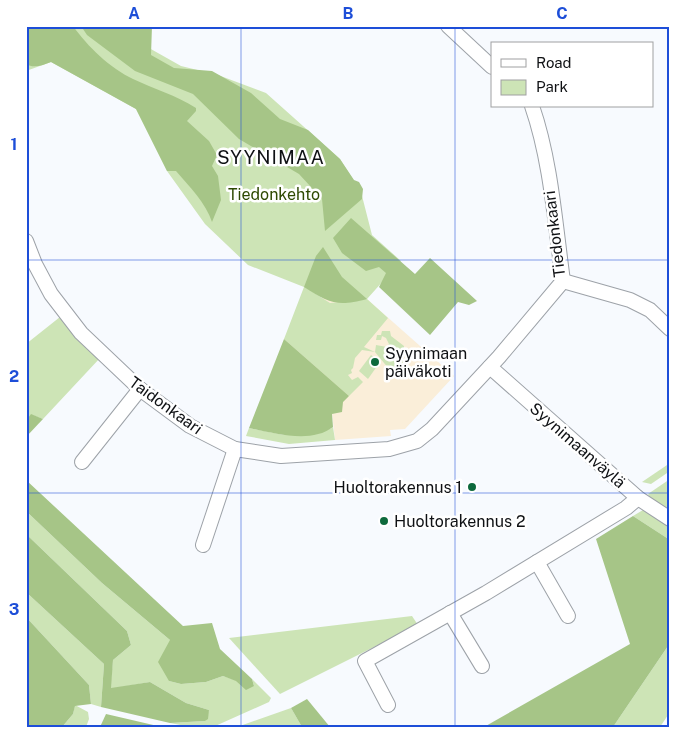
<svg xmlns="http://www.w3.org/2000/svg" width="696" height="753" font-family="'Public Sans',sans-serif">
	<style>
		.education { fill: #faeed9 }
		.green { fill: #cde4b6; fill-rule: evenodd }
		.forest { fill: #a6c587 }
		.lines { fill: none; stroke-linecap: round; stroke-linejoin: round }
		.minor-casing { stroke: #9da2a8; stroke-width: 16 }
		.minor { stroke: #fff; stroke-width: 14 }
		.grid { fill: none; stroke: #1d4ed8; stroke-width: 1; stroke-opacity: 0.55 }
		.poi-dot { fill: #0d693c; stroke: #fff; stroke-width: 2 }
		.labels { text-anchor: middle; stroke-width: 5; stroke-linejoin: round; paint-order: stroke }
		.park-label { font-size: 16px; fill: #2e4902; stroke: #fff }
		.street-label { font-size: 16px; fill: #0f1114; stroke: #fff }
		.poi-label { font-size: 16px; fill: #0f1114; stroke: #fff; text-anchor: start }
		.quarter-label { font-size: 19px; letter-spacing: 1px; fill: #0f1114; stroke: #fff }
		.neatline { fill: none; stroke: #1d4ed8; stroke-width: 2 }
		.grid-label { font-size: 16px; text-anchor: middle; font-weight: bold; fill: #1d4ed8 }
	</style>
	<rect width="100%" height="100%" fill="#f7fafe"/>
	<polygon class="education" points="342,277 454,376 405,429 390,430 391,436 335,440 332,413 348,396 284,339"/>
	<g class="green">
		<path d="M 26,26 L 110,26 L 181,66 L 218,75 L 266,93 L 340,159 L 361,192 L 372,235 L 401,261 L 367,299 L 388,318 L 364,347 L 375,352 L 376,345 L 387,347 L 389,344 L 386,338 L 382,336 L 381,340 L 376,340 L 377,335 L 381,335 L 382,331 L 390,331 L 391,336 L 404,346 L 402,371 L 389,369 L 375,352 L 362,350 L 355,358 L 353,368 L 351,370 L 352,373 L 348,375 L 352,380 L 358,377 L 363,382 L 349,396 L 284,339 L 304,287 L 248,265 L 205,224 L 167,171 L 136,109 L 51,62 L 26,71 ZM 305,287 L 341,302 L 330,303 Z"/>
		<polygon points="60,317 100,358 43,419 32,415 26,421 26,344"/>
		<polygon points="371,355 380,362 368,379 359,371"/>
		<polygon points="333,427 335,440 289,444 246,436 249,428 284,435 330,429"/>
		<polygon points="670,463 670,471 651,484 642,482"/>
		<polygon points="670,479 670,511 651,499 648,494"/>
		<polygon points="643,510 670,528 670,540 633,516"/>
		<polygon points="26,511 102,583 170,640 169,681 181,684 206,682 223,676 254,686 252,679 271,698 269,702 213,727 191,727 170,723 205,721 209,710 186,703 150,682 110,689 113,660 131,645 127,631 26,534"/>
		<polygon points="26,592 104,664 101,707 91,704 89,685 26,617"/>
		<polygon points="412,616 418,625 280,694 229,638"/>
		<polygon points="670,643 670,712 660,727 613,727"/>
		<polygon points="75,705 88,712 89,719 86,727 62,727 73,714"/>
		<polygon points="291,708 302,727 237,727"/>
	</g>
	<g class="forest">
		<path d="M 30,26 L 73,26 C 88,47 110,68 133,79 C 154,89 176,95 196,108 L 196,111 L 187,121 L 209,141 L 217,155 L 212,166 L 218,176 L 221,200 L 212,222 C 206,203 189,186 176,171 L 167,171 L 136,109 L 51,62 C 43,65 34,69 26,64 L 26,38 Z"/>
		<polygon points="81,26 152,26 151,55 174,68 212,71 251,93 280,119 308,130 340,159 354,180 359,182 363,189 362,199 325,231 322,199 299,174 239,139 193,94 135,71 87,35"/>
		<polygon points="351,218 415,274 430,258 477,301 469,305 458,302 430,335 379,287 386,273 379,267 366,271 342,253 333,238"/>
		<path d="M 323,247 L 342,277 L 367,299 C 337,307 329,303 304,287 L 316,256 Z"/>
		<path d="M 284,339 L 349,396 L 343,402 L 342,412 L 332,414 L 333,427 C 311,444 274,433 249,428 Z"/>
		<polygon points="31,414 43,419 26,437 26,421"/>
		<polygon points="26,480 183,626 212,623 220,649 252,679 254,686 246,690 236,681 223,676 206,682 181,684 169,681 158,662 170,640 102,583 26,511"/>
		<polygon points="633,516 670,540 670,643 613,727 484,727 630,644 596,539"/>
		<polygon points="26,534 127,631 131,645 113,660 111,688 150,682 186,703 209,710 208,719 205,721 170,723 101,707 104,664 26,592"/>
		<polygon points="26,617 89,685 91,704 75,706 73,714 62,727 26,727"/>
		<polygon points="307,699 330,727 302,727 291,708"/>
		<polygon points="106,714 162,727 100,727"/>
	</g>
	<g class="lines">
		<g class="minor-casing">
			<g id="minor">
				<polyline points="448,26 492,67"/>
				<path d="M 26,241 L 35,264 L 51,294 L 81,333 L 140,389 L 190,426 L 235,449 L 281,456 L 389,449 L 417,441 L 432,429 L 499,357 L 563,281 C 555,223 551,161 532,106"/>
				<polyline points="563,281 630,300 650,310 670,329"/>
				<polyline points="490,367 638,498 670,519"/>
				<polyline points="82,462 140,389"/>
				<polyline points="203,545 235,449"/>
				<polyline points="537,562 568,616"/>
				<polyline points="450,613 482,666"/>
				<polyline points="388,705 365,661 486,593 626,508 638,498"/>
			</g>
		</g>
		<use href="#minor" class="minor"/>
	</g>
	<path class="grid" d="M 241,26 L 241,727M 455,26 L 455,727M 26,260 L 670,260M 26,493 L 670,493"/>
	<g class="poi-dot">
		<circle cx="375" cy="362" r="5"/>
		<circle cx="472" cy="487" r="5"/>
		<circle cx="384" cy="521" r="5"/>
	</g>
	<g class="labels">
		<g class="park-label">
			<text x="274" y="200">Tiedonkehto</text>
		</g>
		<g class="street-label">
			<text transform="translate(554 234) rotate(-97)" y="6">Tiedonkaari</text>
			<text transform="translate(166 405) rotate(36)" y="6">Taidonkaari</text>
			<text transform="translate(578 445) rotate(41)" y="6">Syynimaanväylä</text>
		</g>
		<g class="poi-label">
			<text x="385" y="359">Syynimaan<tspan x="385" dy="18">päiväkoti</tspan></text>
			<text x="462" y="493" text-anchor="end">Huoltorakennus 1</text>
			<text x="394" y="527">Huoltorakennus 2</text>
		</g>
		<g class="quarter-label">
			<text x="271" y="164">SYYNIMAA</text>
		</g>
	</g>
	<rect width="696" height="753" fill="none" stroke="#ffffff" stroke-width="55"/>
	<rect x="491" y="42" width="162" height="65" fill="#ffffff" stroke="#9fa0a1"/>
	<rect x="501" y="59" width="25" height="8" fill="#ffffff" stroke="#9fa0a1"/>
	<text x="536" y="68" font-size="15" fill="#0f1114">Road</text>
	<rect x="501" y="80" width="25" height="15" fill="#cde4b6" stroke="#9fa0a1"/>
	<text x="536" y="92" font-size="15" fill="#0f1114">Park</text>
	<rect x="28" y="28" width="640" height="698" class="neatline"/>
	<g class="grid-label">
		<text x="134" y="19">A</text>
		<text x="348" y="19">B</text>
		<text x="562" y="19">C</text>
		<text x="14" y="150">1</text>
		<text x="14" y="382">2</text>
		<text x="14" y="615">3</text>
	</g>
</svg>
